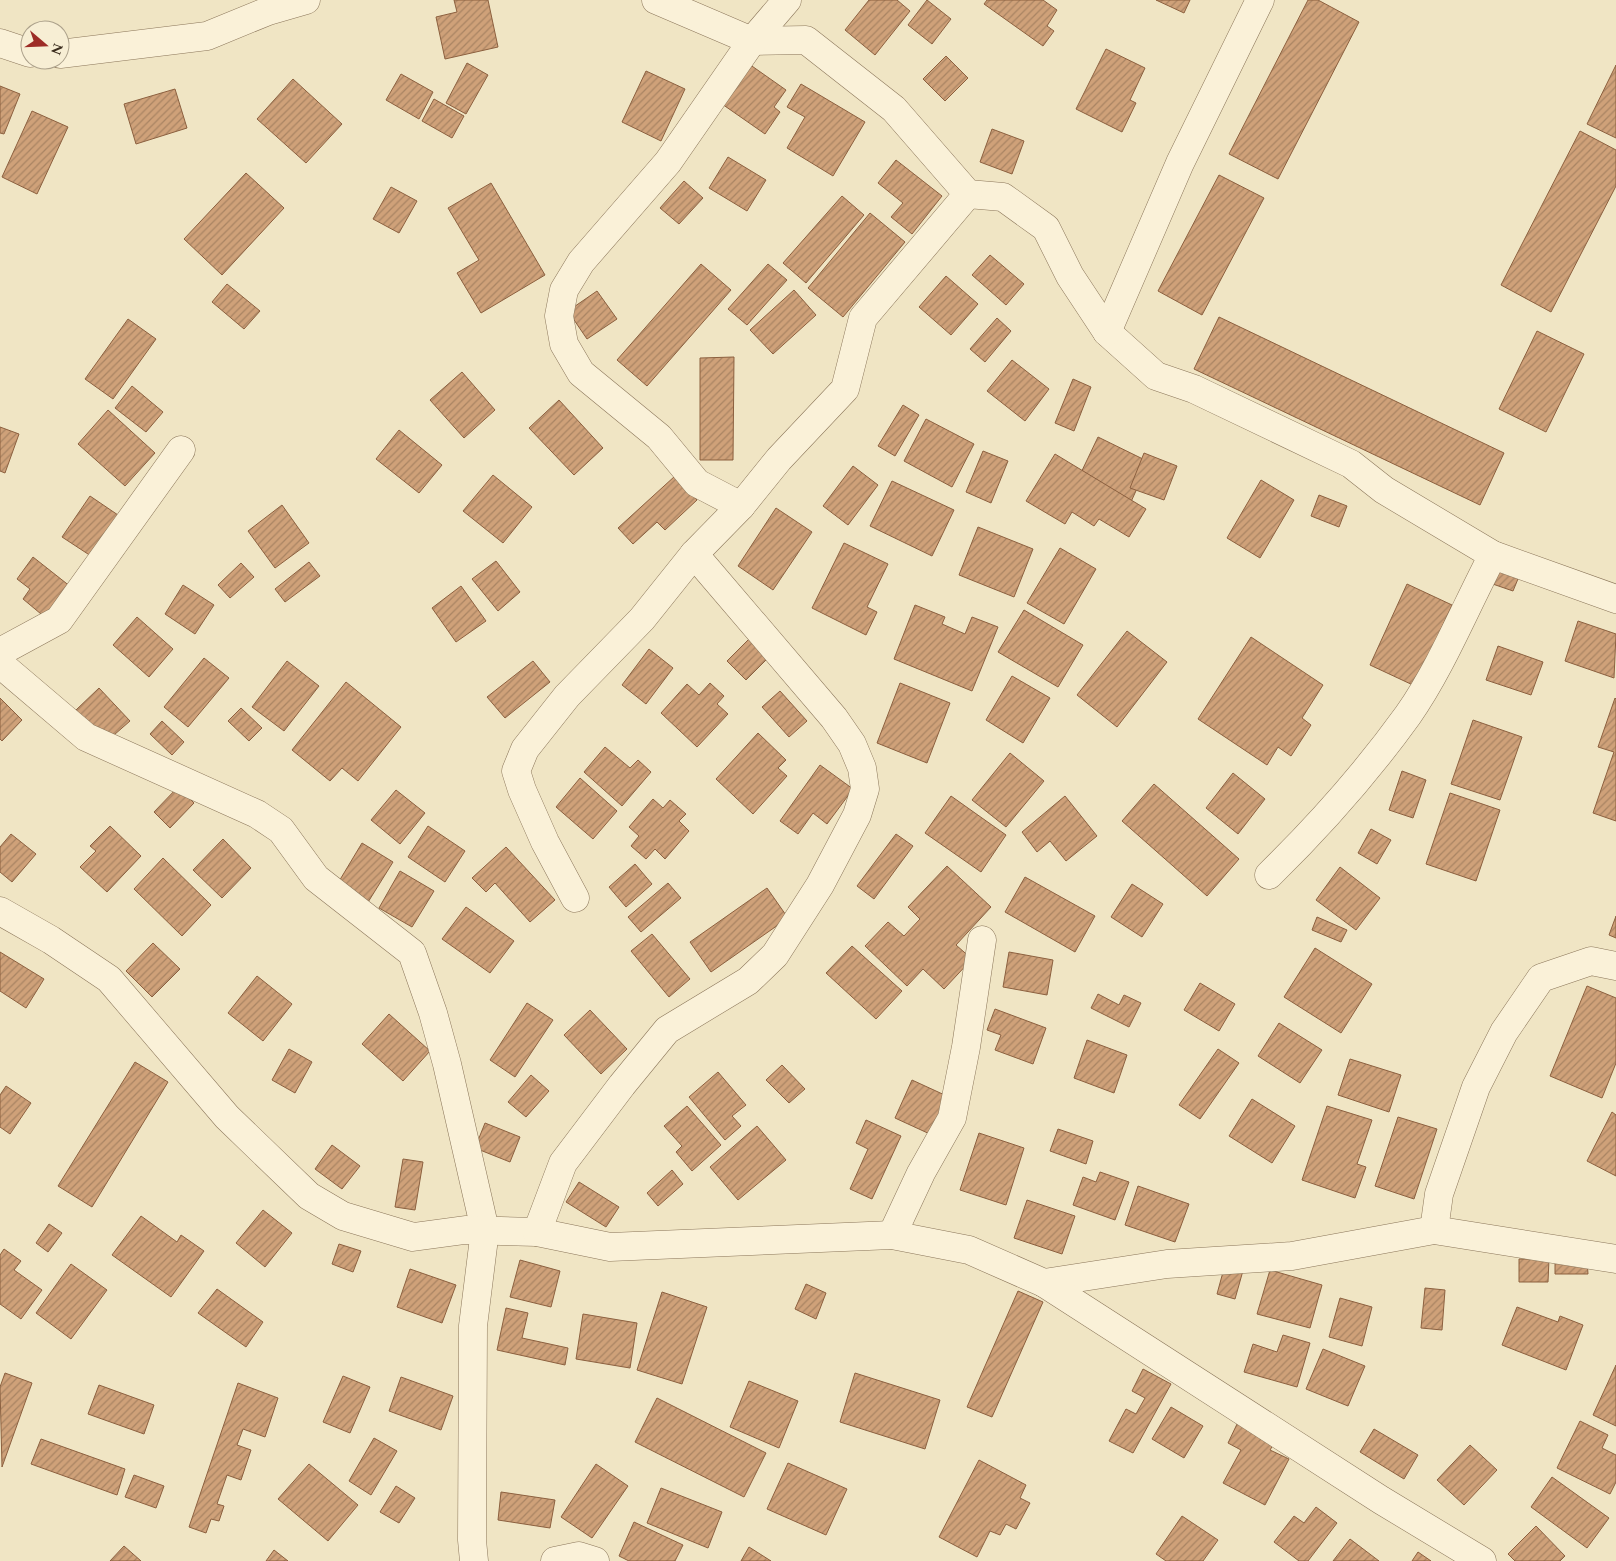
<svg xmlns="http://www.w3.org/2000/svg" width="1616" height="1561" font-family="Spectral,serif">
	<style>
		.building { fill: url(#building-hatch); stroke: #8c603f }
		.lines { fill: none; stroke-linecap: round; stroke-linejoin: round }
		.street-casing { stroke: #8b765a; stroke-width: 29 }
		.street { stroke: #faf1d8; stroke-width: 28 }
	</style>
	<defs>
		<pattern id="building-hatch" width="6" height="6" patternUnits="userSpaceOnUse" patternTransform="scale(1.25)"><rect width="6" height="6" fill="#cfa179"/><path d="M-1 1l2-2M0 6l6-6M5 7l2-2" fill="none" stroke="#a98463"/></pattern>
	</defs>
	<rect width="100%" height="100%" fill="#f0e5c4"/>
	<g class="building">
		<polygon points="454,0 488,0 498,47 445,59 436,17 457,12"/>
		<polygon points="869,0 897,0 910,11 875,55 845,30"/>
		<polygon points="927,0 951,19 932,44 908,25"/>
		<polygon points="987,0 1043,0 1057,10 1047,26 1054,31 1043,46 984,4"/>
		<polygon points="1156,0 1190,0 1184,13"/>
		<polygon points="1308,0 1318,0 1359,22 1278,179 1229,154"/>
		<polygon points="1106,49 1145,68 1130,100 1136,103 1122,132 1076,109"/>
		<polygon points="946,56 968,78 945,101 923,79"/>
		<polygon points="467,63 488,75 466,114 446,103"/>
		<polygon points="749,64 786,90 774,107 780,112 765,134 722,104"/>
		<polygon points="1616,65 1616,138 1587,124"/>
		<polygon points="646,71 685,89 661,141 622,122"/>
		<polygon points="401,74 433,92 419,119 386,100"/>
		<polygon points="293,79 342,124 306,163 257,119"/>
		<polygon points="801,84 865,122 833,176 787,148 805,117 787,107"/>
		<polygon points="0,86 20,94 4,134 0,133"/>
		<polygon points="175,89 187,128 136,144 124,104"/>
		<polygon points="434,99 464,116 452,138 422,121"/>
		<polygon points="32,111 68,127 37,194 2,177"/>
		<polygon points="992,129 1024,141 1012,174 980,162"/>
		<polygon points="1580,131 1616,150 1616,186 1551,312 1501,285"/>
		<polygon points="728,157 766,180 747,211 709,188"/>
		<polygon points="896,160 942,196 912,234 891,217 903,203 878,183"/>
		<polygon points="246,173 284,208 222,275 184,239"/>
		<polygon points="1219,175 1264,198 1202,315 1158,291"/>
		<polygon points="684,181 703,198 679,224 660,208"/>
		<polygon points="491,183 545,275 481,313 457,273 479,260 448,208"/>
		<polygon points="391,187 417,201 399,233 373,219"/>
		<polygon points="842,196 864,215 806,283 783,263"/>
		<polygon points="870,213 905,242 843,317 808,288"/>
		<polygon points="990,255 1024,284 1006,305 972,275"/>
		<polygon points="701,264 731,290 647,386 617,360"/>
		<polygon points="768,264 787,280 747,325 728,309"/>
		<polygon points="946,276 978,304 951,335 919,307"/>
		<polygon points="227,284 260,311 244,329 212,302"/>
		<polygon points="794,290 816,315 773,354 750,330"/>
		<polygon points="597,291 617,319 587,339 568,311"/>
		<polygon points="1219,317 1504,453 1480,505 1194,369"/>
		<polygon points="997,318 1011,331 985,362 970,349"/>
		<polygon points="128,319 156,339 113,399 85,379"/>
		<polygon points="1537,331 1584,354 1546,432 1499,409"/>
		<polygon points="734,357 733,460 700,460 700,358"/>
		<polygon points="1012,360 1049,389 1025,421 987,391"/>
		<polygon points="462,372 495,410 464,438 430,400"/>
		<polygon points="1073,379 1091,387 1074,431 1055,423"/>
		<polygon points="132,386 163,412 146,432 115,408"/>
		<polygon points="559,400 603,448 574,475 529,428"/>
		<polygon points="903,405 919,415 895,456 878,446"/>
		<polygon points="108,410 155,453 125,486 78,444"/>
		<polygon points="926,419 974,444 952,487 904,461"/>
		<polygon points="0,427 19,434 5,473 0,471"/>
		<polygon points="399,430 442,465 419,493 376,459"/>
		<polygon points="1098,437 1149,462 1130,504 1078,479"/>
		<polygon points="983,451 1008,461 991,503 966,492"/>
		<polygon points="1144,453 1177,466 1164,500 1130,488"/>
		<polygon points="1055,454 1146,509 1129,537 1099,519 1094,526 1072,512 1065,524 1026,501"/>
		<polygon points="853,466 878,485 848,525 823,506"/>
		<polygon points="493,475 532,507 503,543 463,511"/>
		<polygon points="675,476 697,500 665,530 657,522 633,544 618,528"/>
		<polygon points="1261,480 1294,500 1260,558 1227,538"/>
		<polygon points="892,481 954,510 932,556 870,526"/>
		<polygon points="1319,495 1347,506 1339,527 1311,516"/>
		<polygon points="90,496 118,515 91,556 62,537"/>
		<polygon points="282,505 309,543 275,568 248,531"/>
		<polygon points="776,508 812,532 773,590 738,566"/>
		<polygon points="978,527 1033,549 1014,597 959,575"/>
		<polygon points="844,543 888,564 867,607 877,612 866,635 812,608"/>
		<polygon points="1060,548 1096,569 1064,624 1027,603"/>
		<polygon points="33,557 71,587 47,619 23,599 30,589 17,579"/>
		<polygon points="496,561 520,592 498,611 472,579"/>
		<polygon points="309,562 320,576 285,602 275,589"/>
		<polygon points="241,563 254,577 230,598 218,585"/>
		<polygon points="1490,564 1520,574 1513,591 1484,581"/>
		<polygon points="1407,584 1452,605 1415,686 1370,665"/>
		<polygon points="183,585 214,605 195,634 165,614"/>
		<polygon points="461,586 486,621 456,642 432,608"/>
		<polygon points="915,605 945,617 942,624 965,634 972,617 998,627 972,691 894,659"/>
		<polygon points="1024,610 1083,645 1058,687 998,652"/>
		<polygon points="137,617 173,649 149,677 113,645"/>
		<polygon points="1578,621 1616,634 1614,678 1565,661"/>
		<polygon points="1127,631 1167,662 1117,727 1077,695"/>
		<polygon points="753,635 772,654 746,680 727,661"/>
		<polygon points="1251,637 1323,685 1302,718 1311,725 1291,756 1278,747 1267,765 1198,719"/>
		<polygon points="1498,646 1543,662 1531,695 1486,680"/>
		<polygon points="649,649 673,668 646,704 622,685"/>
		<polygon points="204,658 229,678 188,727 164,707"/>
		<polygon points="287,661 319,686 284,731 252,707"/>
		<polygon points="533,661 550,682 505,718 487,697"/>
		<polygon points="1012,676 1050,698 1023,743 986,720"/>
		<polygon points="346,682 401,727 358,781 342,768 330,781 292,750"/>
		<polygon points="710,683 724,696 717,704 728,714 697,747 661,713 687,684 699,695"/>
		<polygon points="900,683 950,703 927,763 877,743"/>
		<polygon points="99,688 130,721 106,742 76,710"/>
		<polygon points="780,691 807,721 789,737 762,707"/>
		<polygon points="0,698 22,720 2,741 0,739"/>
		<polygon points="1615,698 1616,699 1616,821 1593,813 1614,752 1598,747"/>
		<polygon points="241,708 262,728 249,741 228,721"/>
		<polygon points="1473,720 1522,737 1500,800 1451,784"/>
		<polygon points="162,721 184,742 172,755 150,734"/>
		<polygon points="758,733 786,760 778,768 787,776 753,814 716,779"/>
		<polygon points="605,747 630,768 638,760 651,772 622,806 584,772"/>
		<polygon points="1010,753 1044,781 1006,827 972,800"/>
		<polygon points="820,765 853,789 827,824 813,813 798,834 780,821"/>
		<polygon points="1402,771 1426,780 1413,818 1389,810"/>
		<polygon points="1233,773 1265,799 1238,834 1206,808"/>
		<polygon points="580,778 617,811 593,839 556,807"/>
		<polygon points="1154,784 1239,859 1207,896 1122,821"/>
		<polygon points="178,787 194,803 170,828 154,812"/>
		<polygon points="396,790 425,813 400,844 371,820"/>
		<polygon points="1450,793 1500,810 1476,881 1426,864"/>
		<polygon points="951,796 1006,835 981,872 925,833"/>
		<polygon points="1065,796 1097,836 1066,861 1050,841 1037,852 1022,832"/>
		<polygon points="653,799 663,808 670,800 686,814 679,821 689,831 665,859 655,849 646,859 631,846 639,836 629,827"/>
		<polygon points="110,826 141,856 107,892 80,867 96,851 90,846"/>
		<polygon points="428,826 465,851 445,882 408,857"/>
		<polygon points="1371,829 1391,840 1377,864 1358,853"/>
		<polygon points="11,834 36,854 12,882 0,872 0,847"/>
		<polygon points="896,834 913,846 874,899 857,886"/>
		<polygon points="223,839 251,868 222,898 193,870"/>
		<polygon points="362,843 393,862 365,907 335,888"/>
		<polygon points="506,847 555,900 530,922 495,883 486,892 472,878"/>
		<polygon points="163,858 211,905 182,936 134,889"/>
		<polygon points="635,864 652,884 626,907 609,887"/>
		<polygon points="947,866 991,907 956,945 972,959 944,989 923,969 907,986 865,946 888,922 904,936 920,919 908,907"/>
		<polygon points="1340,867 1380,898 1356,930 1316,900"/>
		<polygon points="400,871 434,891 412,927 379,908"/>
		<polygon points="1025,877 1095,916 1075,952 1005,912"/>
		<polygon points="668,883 681,898 641,932 628,917"/>
		<polygon points="1132,884 1163,904 1142,937 1111,917"/>
		<polygon points="767,888 788,918 711,972 690,942"/>
		<polygon points="466,907 514,941 490,973 442,939"/>
		<polygon points="1616,916 1616,938 1609,935"/>
		<polygon points="1317,917 1347,930 1341,942 1312,930"/>
		<polygon points="652,934 690,979 669,997 631,951"/>
		<polygon points="153,943 180,969 152,997 126,971"/>
		<polygon points="852,946 902,991 876,1019 826,973"/>
		<polygon points="1315,948 1372,984 1341,1033 1284,997"/>
		<polygon points="0,952 44,979 26,1008 0,991"/>
		<polygon points="1009,952 1053,960 1047,995 1003,987"/>
		<polygon points="257,976 292,1004 263,1041 228,1013"/>
		<polygon points="1200,983 1235,1004 1219,1031 1184,1010"/>
		<polygon points="1587,986 1616,998 1616,1063 1602,1098 1550,1076"/>
		<polygon points="1098,994 1119,1005 1124,995 1141,1003 1129,1027 1091,1008"/>
		<polygon points="527,1003 553,1020 515,1077 490,1060"/>
		<polygon points="995,1009 1046,1028 1033,1064 995,1050 1001,1035 987,1030"/>
		<polygon points="590,1010 627,1049 601,1074 564,1035"/>
		<polygon points="389,1014 430,1051 403,1081 362,1044"/>
		<polygon points="1279,1023 1322,1050 1300,1083 1258,1056"/>
		<polygon points="1087,1040 1127,1055 1114,1093 1074,1078"/>
		<polygon points="289,1049 312,1062 295,1093 272,1080"/>
		<polygon points="1218,1049 1239,1063 1200,1119 1179,1105"/>
		<polygon points="1350,1059 1401,1075 1389,1112 1338,1095"/>
		<polygon points="135,1062 168,1082 92,1207 58,1186"/>
		<polygon points="782,1065 805,1089 789,1103 766,1080"/>
		<polygon points="718,1072 746,1105 732,1116 741,1126 725,1140 689,1097"/>
		<polygon points="531,1075 549,1091 526,1117 508,1102"/>
		<polygon points="912,1080 949,1097 932,1135 895,1118"/>
		<polygon points="6,1086 31,1103 10,1134 0,1127 0,1095"/>
		<polygon points="1252,1099 1295,1126 1272,1163 1229,1136"/>
		<polygon points="687,1106 721,1145 692,1171 676,1152 682,1146 664,1126"/>
		<polygon points="1327,1106 1372,1120 1357,1164 1366,1167 1355,1198 1302,1180"/>
		<polygon points="1612,1112 1616,1115 1616,1176 1587,1161"/>
		<polygon points="1398,1117 1437,1129 1414,1199 1375,1186"/>
		<polygon points="866,1120 901,1136 872,1199 850,1189 868,1149 856,1143"/>
		<polygon points="485,1123 520,1137 510,1162 475,1148"/>
		<polygon points="757,1126 786,1160 738,1200 710,1167"/>
		<polygon points="1058,1129 1093,1141 1086,1164 1050,1151"/>
		<polygon points="979,1133 1024,1148 1006,1205 960,1190"/>
		<polygon points="332,1145 360,1166 342,1189 315,1169"/>
		<polygon points="403,1159 423,1162 415,1210 395,1207"/>
		<polygon points="672,1170 683,1184 658,1206 647,1193"/>
		<polygon points="1100,1172 1129,1182 1115,1220 1073,1205 1083,1177 1096,1182"/>
		<polygon points="579,1182 619,1207 606,1227 566,1202"/>
		<polygon points="1138,1186 1189,1204 1175,1242 1125,1225"/>
		<polygon points="1027,1200 1075,1216 1062,1254 1014,1238"/>
		<polygon points="263,1210 292,1233 265,1267 236,1243"/>
		<polygon points="141,1216 177,1242 181,1235 204,1251 171,1297 112,1255"/>
		<polygon points="49,1224 62,1233 48,1252 36,1243"/>
		<polygon points="339,1244 361,1251 353,1272 332,1264"/>
		<polygon points="4,1249 21,1261 14,1270 42,1290 21,1319 0,1304 0,1255"/>
		<polygon points="1519,1259 1549,1259 1548,1282 1519,1282"/>
		<polygon points="520,1260 560,1271 551,1307 510,1297"/>
		<polygon points="1587,1260 1588,1274 1555,1274 1555,1261"/>
		<polygon points="1226,1261 1244,1267 1235,1299 1217,1294"/>
		<polygon points="71,1264 107,1290 71,1339 36,1313"/>
		<polygon points="410,1269 456,1285 442,1323 397,1307"/>
		<polygon points="1270,1270 1322,1285 1310,1328 1257,1314"/>
		<polygon points="806,1284 826,1293 816,1319 795,1309"/>
		<polygon points="1425,1288 1445,1290 1442,1330 1421,1328"/>
		<polygon points="217,1289 263,1322 246,1347 198,1313"/>
		<polygon points="1018,1291 1043,1302 992,1417 967,1407"/>
		<polygon points="662,1292 707,1307 682,1384 637,1370"/>
		<polygon points="1340,1298 1372,1307 1362,1346 1329,1337"/>
		<polygon points="1517,1307 1558,1322 1560,1316 1583,1325 1566,1370 1502,1345"/>
		<polygon points="506,1308 528,1313 522,1338 568,1348 565,1365 497,1350"/>
		<polygon points="583,1314 637,1323 630,1368 576,1359"/>
		<polygon points="1283,1335 1310,1343 1297,1387 1244,1372 1253,1344 1277,1352"/>
		<polygon points="1323,1349 1365,1366 1348,1406 1306,1389"/>
		<polygon points="1616,1365 1616,1426 1593,1415"/>
		<polygon points="1143,1369 1171,1384 1133,1453 1109,1441 1126,1409 1136,1414 1145,1398 1132,1391"/>
		<polygon points="5,1373 32,1383 2,1467 0,1387"/>
		<polygon points="855,1373 940,1400 925,1449 840,1422"/>
		<polygon points="343,1376 370,1387 350,1433 323,1422"/>
		<polygon points="401,1377 453,1396 441,1430 389,1411"/>
		<polygon points="749,1381 798,1401 779,1448 730,1427"/>
		<polygon points="238,1383 278,1398 265,1437 243,1429 237,1445 251,1450 241,1480 227,1475 217,1504 224,1506 219,1521 211,1519 206,1533 189,1527"/>
		<polygon points="99,1385 154,1405 144,1434 88,1414"/>
		<polygon points="657,1398 766,1453 744,1497 635,1442"/>
		<polygon points="1171,1407 1203,1426 1184,1458 1152,1439"/>
		<polygon points="1580,1421 1608,1435 1602,1448 1616,1455 1616,1482 1610,1494 1557,1468"/>
		<polygon points="1238,1422 1275,1442 1270,1450 1289,1459 1265,1505 1223,1483 1241,1450 1228,1443"/>
		<polygon points="1374,1429 1418,1455 1404,1479 1360,1452"/>
		<polygon points="374,1438 397,1451 371,1495 349,1481"/>
		<polygon points="41,1439 125,1469 117,1495 31,1464"/>
		<polygon points="1470,1445 1497,1470 1464,1505 1437,1480"/>
		<polygon points="979,1460 1026,1485 1020,1498 1030,1503 1016,1529 1006,1524 1000,1535 990,1531 977,1557 939,1537"/>
		<polygon points="788,1463 847,1489 826,1535 767,1509"/>
		<polygon points="309,1464 358,1505 328,1541 278,1499"/>
		<polygon points="596,1464 628,1486 592,1538 561,1517"/>
		<polygon points="134,1475 164,1486 156,1508 125,1497"/>
		<polygon points="1552,1477 1609,1518 1587,1548 1531,1507"/>
		<polygon points="396,1486 415,1498 399,1523 380,1512"/>
		<polygon points="661,1488 722,1512 708,1548 647,1523"/>
		<polygon points="501,1492 555,1500 550,1528 498,1520"/>
		<polygon points="1316,1507 1337,1523 1308,1561 1299,1561 1274,1542 1294,1516 1304,1523"/>
		<polygon points="1182,1516 1218,1540 1203,1561 1166,1561 1156,1554"/>
		<polygon points="634,1522 683,1545 675,1561 629,1561 619,1556"/>
		<polygon points="1536,1526 1565,1556 1560,1561 1515,1561 1508,1554"/>
		<polygon points="1350,1539 1379,1561 1333,1561"/>
		<polygon points="124,1546 141,1561 110,1561"/>
		<polygon points="749,1547 771,1561 741,1561"/>
		<polygon points="274,1550 288,1561 266,1561"/>
		<polygon points="1418,1552 1431,1561 1412,1561"/>
	</g>
	<g class="lines">
		<g class="street-casing">
			<g id="street">
				<polyline points="656,0 752,41 806,40 894,109 968,194 1003,197 1046,228 1070,276 1107,332 1156,376 1194,389 1351,464 1384,490 1493,555 1616,599"/>
				<polyline points="0,43 30,53"/>
				<polyline points="60,54 207,36 268,11 306,0"/>
				<polyline points="1107,332 1180,163 1260,0"/>
				<polyline points="741,506 697,483 659,437 581,373 564,344 559,316 564,290 581,262 668,162 752,41 787,0"/>
				<polyline points="0,652 59,620 181,450"/>
				<polyline points="0,664 86,737 257,814 281,830 316,878 412,953 433,1013 447,1064 485,1230 473,1326 472,1540 474,1561"/>
				<path d="M 1269,875 C 1319,826 1367,772 1408,715 C 1441,668 1466,606 1493,555"/>
				<polyline points="575,898 545,842 522,790 516,771 525,749 567,696 642,619 694,554 741,506 779,459 845,389 863,318 968,194"/>
				<polyline points="0,911 51,940 109,979 227,1117 309,1196 343,1216 413,1237 465,1230 537,1232 610,1247 892,1235 969,1250 1044,1283 1167,1264 1292,1256 1434,1230 1616,1259"/>
				<polyline points="1434,1230 1439,1194 1476,1087 1504,1032 1541,978 1591,961 1616,966"/>
				<polyline points="537,1232 563,1163 622,1085 667,1030 748,981 775,955 820,885 857,815 865,789 862,768 852,744 834,718 694,554"/>
				<polyline points="892,1235 921,1173 952,1118 966,1047 982,940"/>
				<polyline points="1044,1283 1381,1500 1482,1561"/>
				<polyline points="555,1561 579,1556 595,1561"/>
			</g>
		</g>
		<use href="#street" class="street"/>
	</g>
	<g transform="translate(45 45) rotate(109)"><circle r="24" fill="#f7eed4" stroke="#aca18b"/>
	<path d="M0-4L9 19L0 12L-9 19Z" fill="#9d2c27"/>
	<text y="-8" font-size="14" font-weight="bold" text-anchor="middle" fill="#3b2d1e">N</text>
	</g>
</svg>
